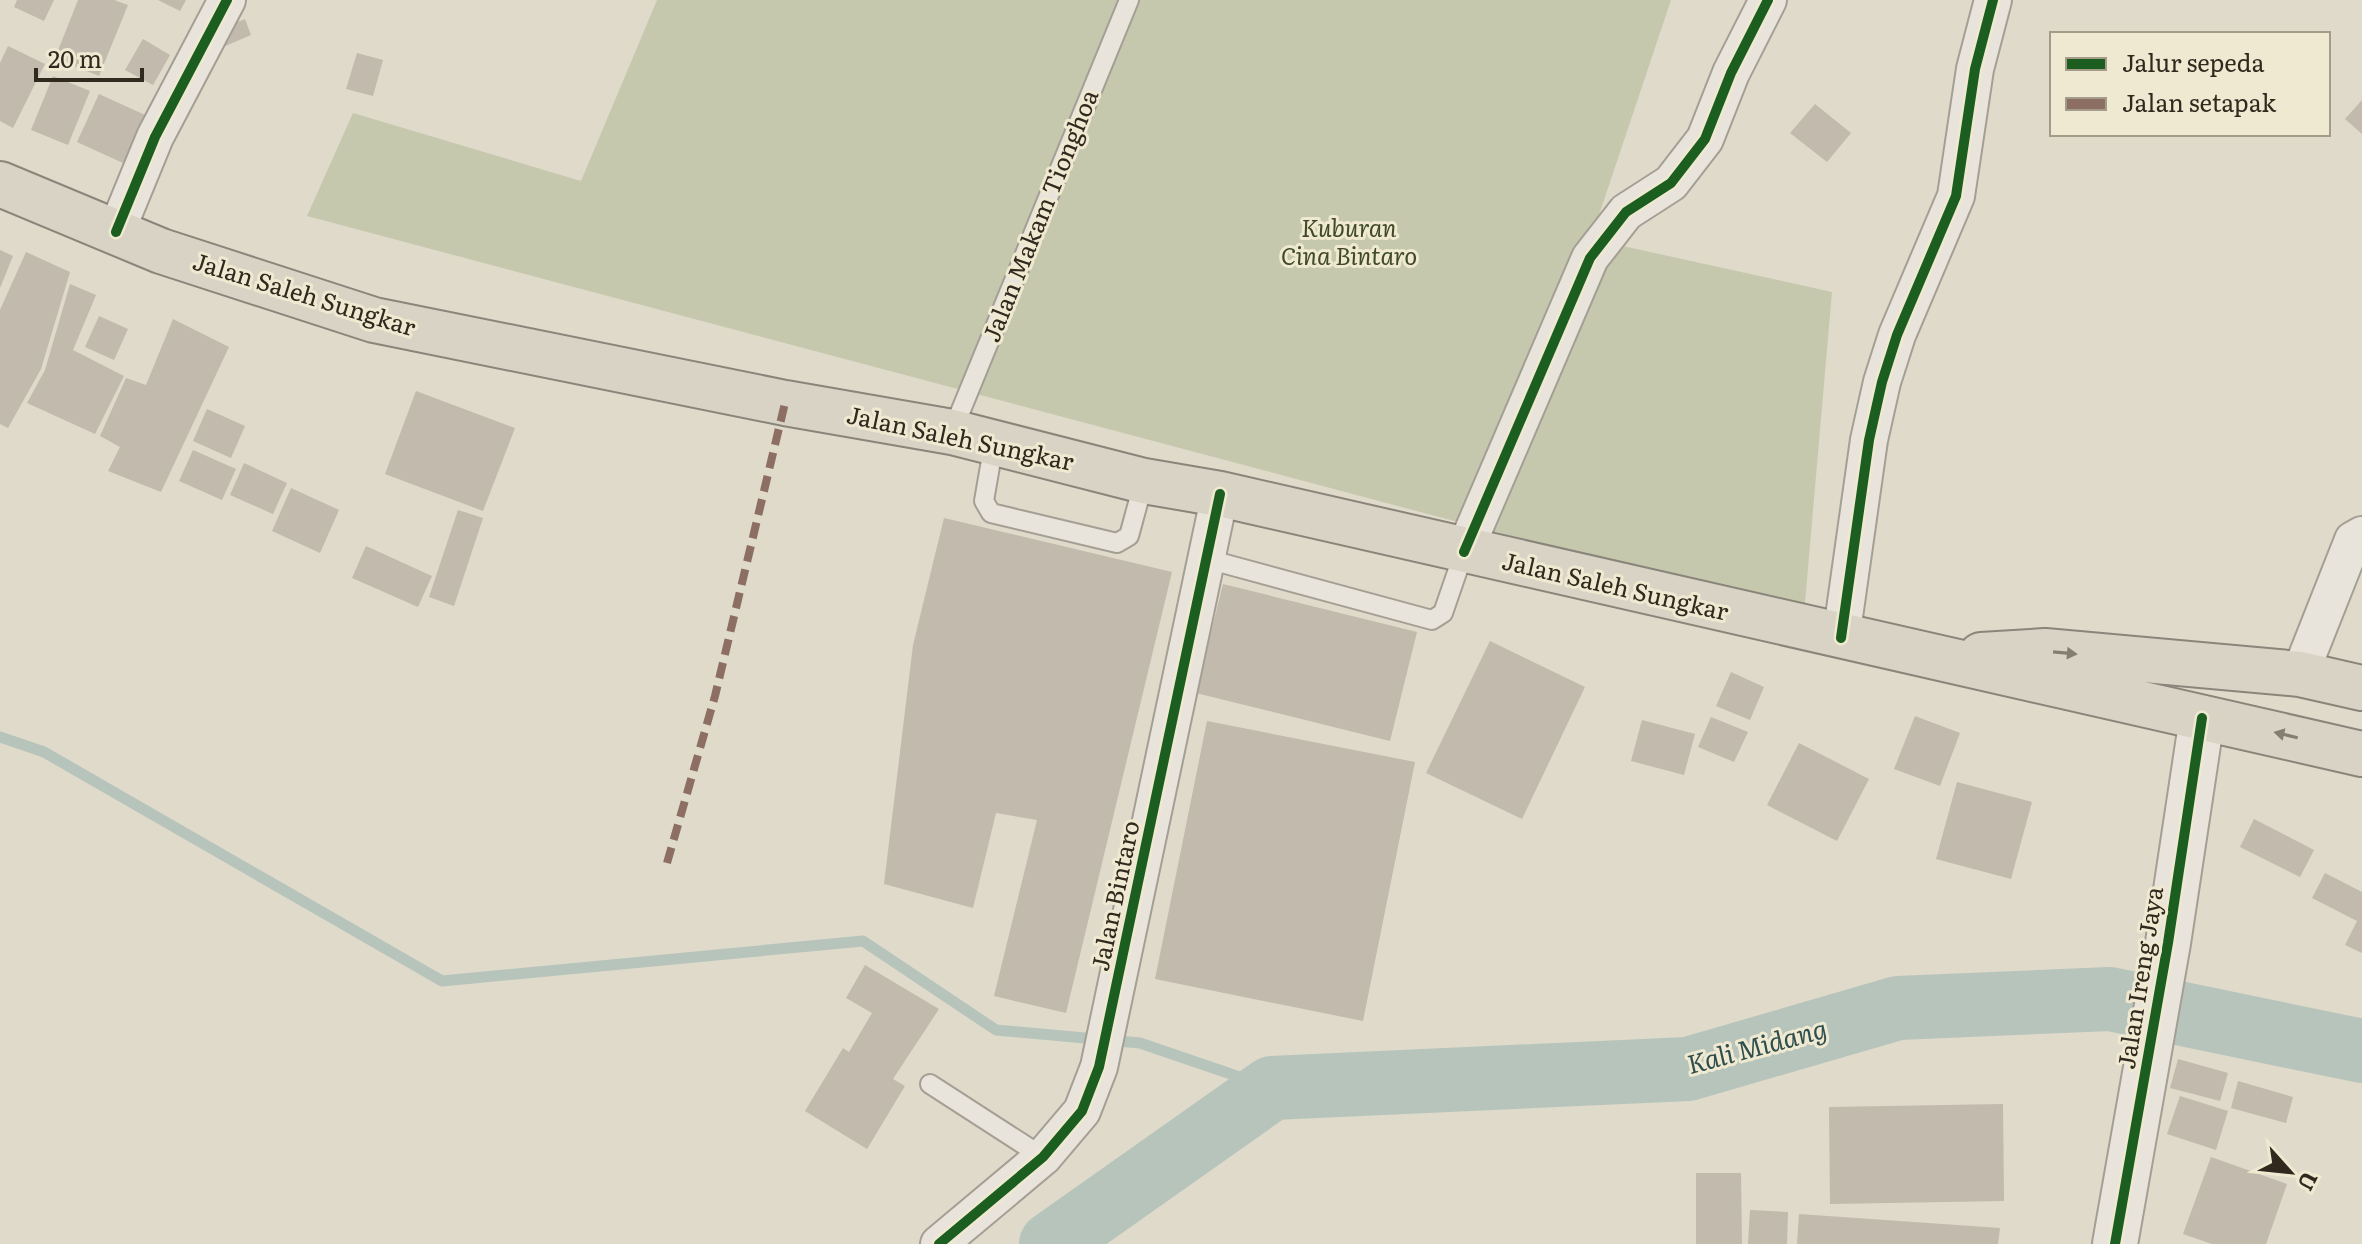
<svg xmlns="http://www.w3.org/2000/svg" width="2362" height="1244" font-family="Literata,serif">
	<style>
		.cemetery { fill: #c6c8ad }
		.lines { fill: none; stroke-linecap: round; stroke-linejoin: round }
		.stream { stroke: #b6c4bc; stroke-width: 11 }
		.river { stroke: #b6c4bc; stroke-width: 64 }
		.building { fill: #c2baac }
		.service-casing { stroke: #a49f94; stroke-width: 22 }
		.minor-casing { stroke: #a49f94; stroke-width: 40 }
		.tertiary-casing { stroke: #a49f94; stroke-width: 48 }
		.trunk-casing { stroke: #8a857a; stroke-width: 48 }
		.service { stroke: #e8e4db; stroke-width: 18 }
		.minor { stroke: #e8e4db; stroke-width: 36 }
		.tertiary { stroke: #e8e4db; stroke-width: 44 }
		.trunk { stroke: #d8d3c4; stroke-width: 44 }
		.quiet { stroke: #8d6e63; stroke-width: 8; stroke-dasharray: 16 8; stroke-linecap: butt }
		.cycleway-casing { stroke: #f0e9d1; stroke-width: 15 }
		.cycleway { stroke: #1b5e20; stroke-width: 10 }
		.oneway { fill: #847e71 }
		.labels { text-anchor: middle; stroke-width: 6; stroke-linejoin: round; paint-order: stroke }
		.street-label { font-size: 24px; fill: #31281e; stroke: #f0e9d1 }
		.park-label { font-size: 24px; font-style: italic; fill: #3f4a27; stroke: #f0e9d1 }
		.water-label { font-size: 26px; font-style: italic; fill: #2f4e4e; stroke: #f0e9d1 }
	</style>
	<rect width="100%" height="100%" fill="#dfdaca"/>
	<polygon class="cemetery" points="657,0 1671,0 1591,239 1832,292 1804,614 307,216 353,113 581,181"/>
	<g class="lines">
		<polyline class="stream" points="0,737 44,752 442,981 863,941 996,1030 1140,1043 1272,1088"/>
		<polyline class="river" points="1051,1244 1272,1088 1688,1069 1898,1008 2110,999 2362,1051"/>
	</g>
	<g class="building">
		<polygon points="17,0 54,0 44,21 14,7"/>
		<polygon points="78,0 114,0 128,5 99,76 55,58"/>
		<polygon points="158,0 186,0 180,11"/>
		<polygon points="245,19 251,35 223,47 216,31"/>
		<polygon points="143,39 170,55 153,85 125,70"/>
		<polygon points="8,46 45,64 13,128 0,121 0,63"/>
		<polygon points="357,53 383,60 373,96 346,89"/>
		<polygon points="53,76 90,91 68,145 31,130"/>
		<polygon points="99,94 145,115 123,163 77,142"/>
		<polygon points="2362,100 2362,134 2345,119"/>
		<polygon points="1815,104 1851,133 1827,162 1790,133"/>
		<polygon points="0,250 13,256 0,288"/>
		<polygon points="26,252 70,272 41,369 8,428 0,424 0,310"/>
		<polygon points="70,284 96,295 73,350 124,376 95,434 27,403 45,370"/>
		<polygon points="99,316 128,329 114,360 85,347"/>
		<polygon points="173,319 229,347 161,492 108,471 120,447 100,436 126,378 146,385"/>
		<polygon points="416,391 515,428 483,511 385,474"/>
		<polygon points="207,409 245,426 231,458 193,441"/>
		<polygon points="193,450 236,469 222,500 179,481"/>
		<polygon points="244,463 287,483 273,514 230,495"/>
		<polygon points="291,488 339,510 320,553 272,531"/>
		<polygon points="458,510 483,518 454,606 429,597"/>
		<polygon points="944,518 1172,572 1066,1013 994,996 1037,820 996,813 973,908 884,884 913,645"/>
		<polygon points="366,546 432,576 418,607 352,578"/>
		<polygon points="1223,584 1417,632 1390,741 1196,693"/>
		<polygon points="1490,641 1585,687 1522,819 1426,773"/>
		<polygon points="1731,672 1764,687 1750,720 1716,706"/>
		<polygon points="1915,716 1960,733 1940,786 1894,769"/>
		<polygon points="1711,717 1748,732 1734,762 1698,747"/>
		<polygon points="1642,720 1695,734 1684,775 1631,761"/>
		<polygon points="1207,721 1415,762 1363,1021 1155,979"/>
		<polygon points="1799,743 1869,779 1837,841 1767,805"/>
		<polygon points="1957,782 2032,802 2011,879 1936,859"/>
		<polygon points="2254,819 2314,850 2300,877 2240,847"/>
		<polygon points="2325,873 2362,892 2362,953 2345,945 2357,921 2312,898"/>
		<polygon points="865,965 939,1009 893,1079 905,1086 867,1149 805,1111 843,1048 849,1052 872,1013 846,998"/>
		<polygon points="2178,1059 2228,1073 2220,1101 2170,1088"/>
		<polygon points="2238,1081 2293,1097 2286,1123 2231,1108"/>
		<polygon points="2180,1096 2228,1111 2216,1150 2167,1134"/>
		<polygon points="2003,1104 2004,1201 1830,1204 1829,1107"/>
		<polygon points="2211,1157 2287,1184 2266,1244 2212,1244 2183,1234"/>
		<polygon points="1696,1173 1741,1173 1742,1244 1696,1244"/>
		<polygon points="1750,1210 1788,1212 1787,1244 1748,1244"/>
		<polygon points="1799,1214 2000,1228 1998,1244 1797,1244"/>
	</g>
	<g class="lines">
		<g class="service-casing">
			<g id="service">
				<polyline points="952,432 1129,0"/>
				<polyline points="994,443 984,501 991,513 1117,543 1129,536 1144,481"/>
				<polyline points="1207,559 1432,620 1443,613 1464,552"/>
				<polyline points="930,1084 1043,1157"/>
			</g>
		</g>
		<g class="minor-casing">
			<g id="minor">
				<polyline points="116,232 155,137 227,0"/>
				<polyline points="1464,552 1590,258 1626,212 1671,183 1705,139 1731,73 1768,0"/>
				<polyline points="1841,638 1869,440 1882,382 1897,335 1956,196 1975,69 1993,0"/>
				<polyline points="2300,674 2353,540 2362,535"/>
				<polyline points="939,1244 1043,1157 1082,1111 1099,1067 1220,494"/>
			</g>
		</g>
		<g class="tertiary-casing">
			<polyline id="tertiary" points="2115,1244 2168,943 2202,718"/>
		</g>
		<g class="trunk-casing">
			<g id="trunk">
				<polyline points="0,184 161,251 374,320 785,403 952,432 1144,481 1220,494 2362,754"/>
				<polyline points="1981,655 2045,651 2300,674 2362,688"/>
			</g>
		</g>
		<use href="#service" class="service"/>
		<use href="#minor" class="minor"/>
		<use href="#tertiary" class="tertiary"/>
		<use href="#trunk" class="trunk"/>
		<polyline class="quiet" points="667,863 715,696 785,403"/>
		<g class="cycleway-casing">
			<g id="cycleway">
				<polyline points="116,232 155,137 227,0"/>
				<polyline points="1464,552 1590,258 1626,212 1671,183 1705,139 1731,73 1768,0"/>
				<polyline points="1841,638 1869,440 1882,382 1897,335 1956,196 1975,69 1993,0"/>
				<polyline points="939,1244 1043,1157 1082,1111 1099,1067 1220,494"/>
				<polyline points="2115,1244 2168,943 2202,718"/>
			</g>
		</g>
		<use href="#cycleway" class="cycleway"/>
	</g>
	<defs><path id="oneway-solid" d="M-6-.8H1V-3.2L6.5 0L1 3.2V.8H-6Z" transform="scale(2)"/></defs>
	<g class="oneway">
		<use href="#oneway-solid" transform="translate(2065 653) rotate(5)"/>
		<use href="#oneway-solid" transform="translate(2286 735) rotate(-167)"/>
	</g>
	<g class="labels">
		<g class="street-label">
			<text transform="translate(1041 216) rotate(-68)" y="8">Jalan Makam Tionghoa</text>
			<text transform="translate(304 295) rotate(17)" y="8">Jalan Saleh Sungkar</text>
			<text transform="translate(960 439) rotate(12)" y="8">Jalan Saleh Sungkar</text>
			<text transform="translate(1615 587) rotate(13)" y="8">Jalan Saleh Sungkar</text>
			<text transform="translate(1116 896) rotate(-78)" y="8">Jalan Bintaro</text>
			<text transform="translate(2141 978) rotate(-81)" y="8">Jalan Ireng Jaya</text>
		</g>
		<g class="park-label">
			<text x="1349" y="237">Kuburan<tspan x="1349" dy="28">Cina Bintaro</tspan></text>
		</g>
		<g class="water-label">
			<text transform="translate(1757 1047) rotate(-15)" y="9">Kali Midang</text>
		</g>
	</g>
	<rect x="2050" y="32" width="280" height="104" fill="#f0e9d1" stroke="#a49c89" stroke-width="2"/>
	<rect x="2066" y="58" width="40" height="12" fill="#1b5e20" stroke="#a49c89" stroke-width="2"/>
	<text x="2122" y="72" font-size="24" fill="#31281e">Jalur sepeda</text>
	<rect x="2066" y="98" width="40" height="12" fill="#8d6e63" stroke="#a49c89" stroke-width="2"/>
	<text x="2122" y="112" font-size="24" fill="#31281e">Jalan setapak</text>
	<g transform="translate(2290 1172) rotate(117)" stroke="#f0e9d1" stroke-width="6" paint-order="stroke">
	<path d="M0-6L14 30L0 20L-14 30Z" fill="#31281e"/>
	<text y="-12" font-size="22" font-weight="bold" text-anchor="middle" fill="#31281e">U</text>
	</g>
	<path d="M36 68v12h106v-12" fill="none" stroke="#31281e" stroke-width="4"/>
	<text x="48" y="68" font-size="24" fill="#31281e" stroke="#f0e9d1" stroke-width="6" paint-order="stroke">20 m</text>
</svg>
